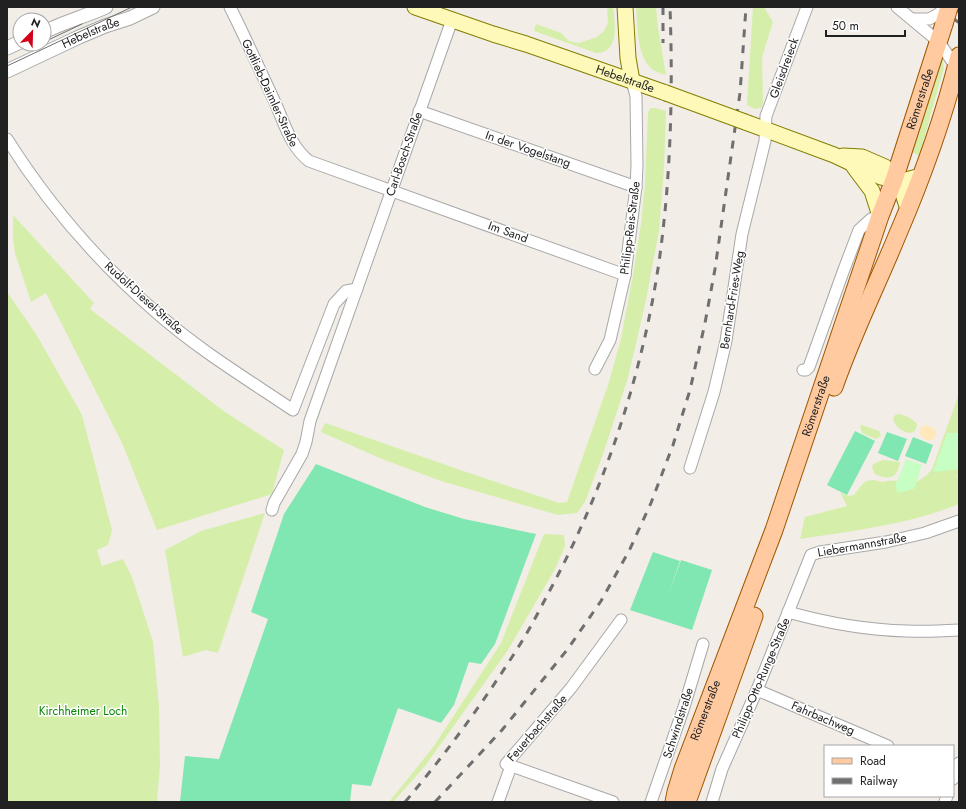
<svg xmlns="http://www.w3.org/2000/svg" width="966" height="809" font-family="Jost,sans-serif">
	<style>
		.grass { fill: #d5efaa }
		.sand { fill: #ffe8b9 }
		.park { fill: #c6fec3 }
		.pitch { fill: #80e6b2 }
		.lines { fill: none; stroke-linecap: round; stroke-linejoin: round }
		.minor-casing { stroke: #a8a8a8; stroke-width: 13 }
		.tertiary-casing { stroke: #a8a8a8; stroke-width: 15 }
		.secondary-casing { stroke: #817e00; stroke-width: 17 }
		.primary-casing { stroke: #9f5600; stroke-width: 19 }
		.minor { stroke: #fff; stroke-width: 11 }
		.tertiary { stroke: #fff; stroke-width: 13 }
		.secondary { stroke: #fef9b9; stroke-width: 15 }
		.primary { stroke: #ffcaa0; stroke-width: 17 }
		.tram { stroke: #6f6f6f; stroke-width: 1 }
		.rail { stroke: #6f6f6f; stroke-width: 3; stroke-dasharray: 8 8; stroke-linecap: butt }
		.minor-bridge-casing { stroke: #a8a8a8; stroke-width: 13; stroke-linecap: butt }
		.secondary-bridge-casing { stroke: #817e00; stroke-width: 17; stroke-linecap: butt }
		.primary-bridge-casing { stroke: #9f5600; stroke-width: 19; stroke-linecap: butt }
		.minor-bridge { stroke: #fff; stroke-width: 11 }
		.secondary-bridge { stroke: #fef9b9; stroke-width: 15 }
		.primary-bridge { stroke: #ffcaa0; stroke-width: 17 }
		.labels { text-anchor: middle; stroke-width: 3; stroke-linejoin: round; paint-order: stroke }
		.street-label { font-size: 12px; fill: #212121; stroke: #fff }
		.park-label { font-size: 12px; fill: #098504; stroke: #fff }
	</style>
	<rect width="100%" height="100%" fill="#f2ede7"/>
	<g class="grass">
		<path d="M 607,7 L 613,7 C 615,24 620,53 596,53 L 534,31 L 536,24 L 561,33 L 569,41 L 579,43 L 597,37 L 604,31 L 608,23 Z"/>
		<path d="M 636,7 L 656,7 L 658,28 L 666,75 C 663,74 658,73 655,71 C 636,60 638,26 636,7 Z"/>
		<polygon points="753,7 764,7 773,22 762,57 763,103 761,108 755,109 747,105"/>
		<polygon points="942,56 944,68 932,109 920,156 910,151"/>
		<polygon points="650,108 655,108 666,111 664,167 659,231 646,300 628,378 603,454 585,502 577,513 558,515 441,481 382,459 321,432 325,423 472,474 559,503 567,502 608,385 621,339 633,275 641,224 645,184 648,113"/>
		<polygon points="13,215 94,303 90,309 225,412 284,450 272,494 157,530 122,443 46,293 31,302 15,253 13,239"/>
		<polygon points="7,292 36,334 82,415 112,530 108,545 97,550 102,566 123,559 132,577 153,642 159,707 160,764 157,802 7,802"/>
		<path d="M 959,394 L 959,474 L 950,479 L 959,475 L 959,504 C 911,524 852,531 800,539 L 805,517 L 847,506 L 840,492 C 862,505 854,480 873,480 C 877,480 880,482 883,482 C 887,481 891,480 895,481 C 899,481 902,483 905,483 C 915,485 926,477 932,469 Z"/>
		<path d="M 899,414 C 907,416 912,418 917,424 C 916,441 894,430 893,418 L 895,415 Z"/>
		<polygon points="862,425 879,431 881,436 876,439 862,433 860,426"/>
		<path d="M 883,460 L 900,462 C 898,478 889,481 875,474 L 872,468 L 873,464 Z"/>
		<polygon points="265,513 218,653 206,650 183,657 165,550 201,531"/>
		<polygon points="544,534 564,535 565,546 555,569 508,650 425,766 393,802 389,802 434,746 501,643"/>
	</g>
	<path class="sand" d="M 926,425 L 935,429 L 936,435 L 934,439 C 927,442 923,439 920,433 L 921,427 Z"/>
	<g class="park">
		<polygon points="947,433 959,433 959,469 933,472"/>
		<polygon points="906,459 922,465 914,489 897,493 896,484"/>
	</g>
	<g class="pitch">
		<polygon points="855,431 875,441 847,495 827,485"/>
		<polygon points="887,432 907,439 898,461 878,453"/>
		<polygon points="913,437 933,445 926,464 905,456"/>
		<polygon points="316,464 425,507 464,519 536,534 495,644 481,664 469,662 454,705 441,723 398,708 371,786 352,784 350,802 180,802 185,756 219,759 268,619 251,612 284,514"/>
		<polygon points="653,552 680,561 668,596 681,560 712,570 692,630 630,610"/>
	</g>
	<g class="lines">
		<g class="minor-casing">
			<g id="minor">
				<path d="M 230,7 C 245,37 259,68 273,98 C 284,121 289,145 309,161 L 625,275"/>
				<polyline points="897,7 939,42 956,67"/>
				<polyline points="912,19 929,19 935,16"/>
				<polyline points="419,111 636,187"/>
				<path d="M 7,139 C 48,204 99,263 157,313 C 199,350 247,379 293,410 L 334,304 L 346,291 L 357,289"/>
				<polyline points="595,369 610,340 625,275 636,187 637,165 636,96 632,81"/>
				<polyline points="803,370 806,370 809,367 843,272 859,230 871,219 880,216"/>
				<polyline points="690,468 714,392 726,341 742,234 765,141 766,116 807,7"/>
				<polyline points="272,510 274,503 302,454 306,442 310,421 452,20"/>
				<path d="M 788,612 C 827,623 866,630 907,631 C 924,632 942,631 959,630"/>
				<polyline points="757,690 888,746"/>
				<polyline points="953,779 959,763"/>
				<polyline points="498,802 511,766"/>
				<polyline points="613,802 506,764 571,688 621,620"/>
				<polyline points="651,802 684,707 703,644"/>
				<polyline points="712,802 722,769 757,690 811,555 820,552 886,542 925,533 959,521"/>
				<polyline points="945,802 947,796"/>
			</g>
		</g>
		<g class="tertiary-casing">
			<g id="tertiary">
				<path d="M 44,32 C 64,22 86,16 106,7"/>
				<polyline points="7,48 20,42"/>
				<path id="s1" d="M 7,71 L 79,37 L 105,26 L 130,18 L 153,7"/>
			</g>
		</g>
		<g class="secondary-casing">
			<g id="secondary">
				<path id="s2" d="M 415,7 L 493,34 L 526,44 L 666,93"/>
				<polyline points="625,7 628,58 632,81"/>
				<polyline points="745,122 834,155 881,177 894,180 906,180 921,176"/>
				<polyline points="843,156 862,157 885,167 902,191 908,209"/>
				<polyline points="854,167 872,191 880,216"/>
			</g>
		</g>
		<g class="primary-casing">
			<g id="primary">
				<path d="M 834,387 C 852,335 876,287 897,236 C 922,178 944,117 959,56"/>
				<path id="s3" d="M 674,802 L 676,792 L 683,769 L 774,530 L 880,216 L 894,180 L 944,24"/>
				<polyline points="687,802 754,616"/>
			</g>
		</g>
		<use href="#minor" class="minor"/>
		<use href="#tertiary" class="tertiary"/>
		<use href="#secondary" class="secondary"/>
		<use href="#primary" class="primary"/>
		<g class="tram">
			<polyline points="44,42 82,24"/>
			<polyline points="7,66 132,7"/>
		</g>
		<g class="rail">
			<polyline points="663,7 663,43"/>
			<polyline points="940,7 959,23"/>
			<polyline points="953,7 959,12"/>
			<path d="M 405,802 C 449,750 488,696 524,638 C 533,623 541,607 549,592 C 604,490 642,377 659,262 C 671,177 673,92 670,7"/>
			<polyline points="435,802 502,730 567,650 601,601 629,551 651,503 673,445 690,390 705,323 715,269 740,93 746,7"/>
		</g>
		<g class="minor-bridge-casing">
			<polyline id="minor-bridge" points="935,16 948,7"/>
		</g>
		<g class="secondary-bridge-casing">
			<polyline id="secondary-bridge" points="666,93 745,122"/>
		</g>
		<g class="primary-bridge-casing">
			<polyline id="primary-bridge" points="944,24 949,7"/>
		</g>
		<use href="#minor-bridge" class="minor-bridge"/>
		<use href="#secondary-bridge" class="secondary-bridge"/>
		<use href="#primary-bridge" class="primary-bridge"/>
	</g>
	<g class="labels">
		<g class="street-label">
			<text dy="4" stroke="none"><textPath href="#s1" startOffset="92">Hebelstraße</textPath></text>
			<text transform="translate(784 68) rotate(-70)" y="4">Gleisdreieck</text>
			<text dy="4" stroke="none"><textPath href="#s2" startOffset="222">Hebelstraße</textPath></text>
			<text transform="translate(270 93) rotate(65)" y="4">Gottlieb-Daimler-Straße</text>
			<text dy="4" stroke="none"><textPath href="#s3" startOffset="745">Römerstraße</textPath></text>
			<text transform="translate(528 149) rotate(19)" y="4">In der Vogelstang</text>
			<text transform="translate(404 154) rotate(-71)" y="4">Carl-Bosch-Straße</text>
			<text transform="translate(630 228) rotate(-83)" y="4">Philipp-Reis-Straße</text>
			<text transform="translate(508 232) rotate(20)" y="4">Im Sand</text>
			<text transform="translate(144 298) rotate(42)" y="4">Rudolf-Diesel-Straße</text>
			<text transform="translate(732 300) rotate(-81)" y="4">Bernhard-Fries-Weg</text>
			<text dy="4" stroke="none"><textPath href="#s3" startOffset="421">Römerstraße</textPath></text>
			<text transform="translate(862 545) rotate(-10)" y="4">Liebermannstraße</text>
			<text transform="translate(761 678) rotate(-67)" y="4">Philipp-Otto-Runge-Straße</text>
			<text dy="4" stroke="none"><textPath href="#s3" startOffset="97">Römerstraße</textPath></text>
			<text transform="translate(823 718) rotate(23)" y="4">Fahrbachweg</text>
			<text transform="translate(678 723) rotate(-72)" y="4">Schwindstraße</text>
			<text transform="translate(537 728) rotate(-49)" y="4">Feuerbachstraße</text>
		</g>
		<g class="park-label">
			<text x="83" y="715">Kirchheimer Loch</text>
		</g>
	</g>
	<rect width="966" height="809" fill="none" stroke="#212121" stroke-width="16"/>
	<rect x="824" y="745" width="130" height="52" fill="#ffffff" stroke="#a6a6a6"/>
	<rect x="832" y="758" width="20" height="6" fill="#ffcaa0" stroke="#a6a6a6"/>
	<text x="860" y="765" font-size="12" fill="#212121">Road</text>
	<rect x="832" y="778" width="20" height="6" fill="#6f6f6f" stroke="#a6a6a6"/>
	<text x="860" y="785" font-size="12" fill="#212121">Railway</text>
	<g transform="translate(32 32) rotate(23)"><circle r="19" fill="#ffffff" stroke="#a6a6a6"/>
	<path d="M0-3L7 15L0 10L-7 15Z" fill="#d3001b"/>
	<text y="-6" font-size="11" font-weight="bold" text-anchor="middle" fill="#212121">N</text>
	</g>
	<path d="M826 30v6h79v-6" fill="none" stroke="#212121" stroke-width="2"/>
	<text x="832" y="30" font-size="12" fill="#212121" stroke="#ffffff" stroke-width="3" paint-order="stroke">50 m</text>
</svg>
